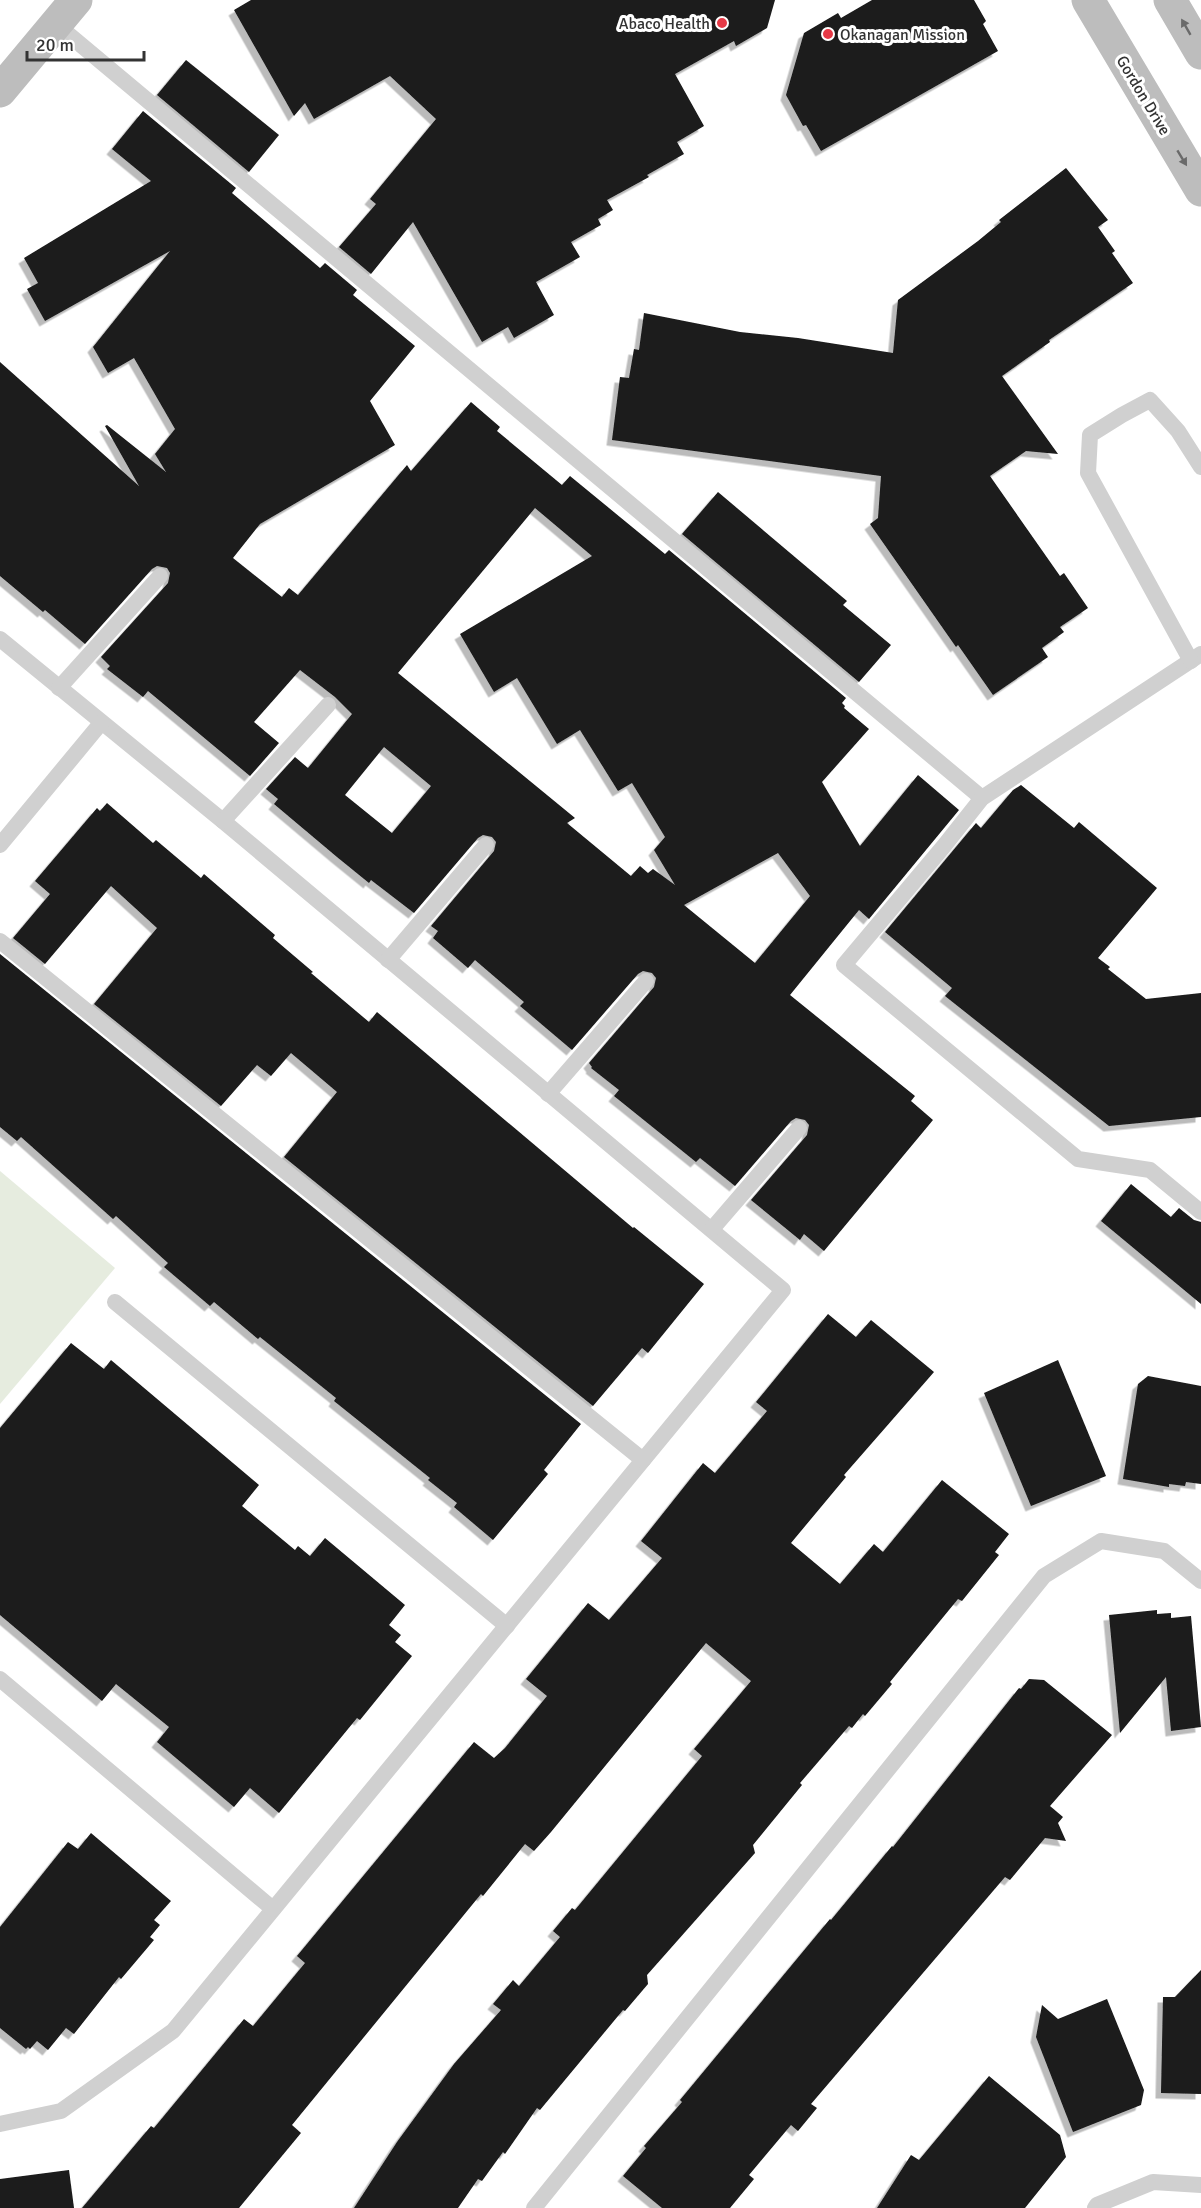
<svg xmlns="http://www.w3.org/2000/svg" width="1201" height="2208" font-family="Signika,sans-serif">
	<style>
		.green { fill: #e6ecdf }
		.building { fill: #1a1a1a; fill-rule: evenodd; filter: url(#shadow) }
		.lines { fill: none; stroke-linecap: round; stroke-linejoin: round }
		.lane { stroke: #d0d0d0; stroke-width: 16 }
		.secondary { stroke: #bdbdbd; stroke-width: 33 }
		.oneway { fill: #6a6a6a }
		.poi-dot { fill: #e63946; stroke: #fff; stroke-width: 2 }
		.labels { text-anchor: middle; stroke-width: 6; stroke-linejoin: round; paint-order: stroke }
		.poi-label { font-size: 16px; fill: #333; stroke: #fff; text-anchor: end }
		.street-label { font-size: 16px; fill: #333; stroke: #fff }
	</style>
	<defs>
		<filter id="shadow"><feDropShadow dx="-5.5" dy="5.5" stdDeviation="0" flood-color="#0004"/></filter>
	</defs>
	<rect width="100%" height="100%" fill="#fff"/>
	<polygon class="green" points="0,1171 115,1268 0,1404"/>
	<g class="building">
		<polygon points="251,0 775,0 767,28 736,46 734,41 675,74 704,126 677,142 684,154 647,175 649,177 607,200 613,210 598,219 601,225 571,242 580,257 536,282 554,315 514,338 508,327 482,342 413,222 371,274 339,247 376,204 370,199 436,119 390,76 314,119 305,103 294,116 234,10"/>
		<polygon points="872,0 974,0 986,21 983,24 998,51 821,151 806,125 803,126 786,95 804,33 838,13 841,18"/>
		<polygon points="186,60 279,135 249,172 157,95"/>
		<path d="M 143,111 L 236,188 L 232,193 L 320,268 L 325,263 L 357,290 L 353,295 L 415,346 L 370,401 L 395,445 L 260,524 L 233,558 L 282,597 L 289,588 L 298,595 L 407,465 L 411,471 L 471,402 L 500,427 L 497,431 L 562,485 L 570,476 L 665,554 L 669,550 L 846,698 L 842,703 L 845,706 L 844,708 L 869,729 L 822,782 L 860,846 L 918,775 L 959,810 L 869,919 L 859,910 L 790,995 L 915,1096 L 911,1101 L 933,1120 L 824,1251 L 804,1234 L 800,1240 L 751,1200 L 807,1135 L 809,1125 L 805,1120 L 796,1118 L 791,1121 L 735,1186 L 700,1158 L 696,1162 L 614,1096 L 619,1090 L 591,1068 L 592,1067 L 589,1063 L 654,987 L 656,978 L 652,973 L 643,971 L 638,974 L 572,1050 L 520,1006 L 524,1002 L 475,960 L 468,968 L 433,938 L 438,931 L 431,926 L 494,851 L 496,842 L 492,837 L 483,835 L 478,838 L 414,913 L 371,880 L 369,883 L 337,857 L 274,804 L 278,799 L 266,789 L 295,757 L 308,768 L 352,714 L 335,697 L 300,670 L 254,722 L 279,743 L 250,776 L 148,691 L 143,697 L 107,669 L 110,666 L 101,657 L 168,583 L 170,573 L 167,568 L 157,566 L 152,569 L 85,644 L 45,610 L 43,612 L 0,576 L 0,362 L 139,486 L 105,426 L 107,425 L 166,472 L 155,454 L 175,429 L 134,358 L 108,373 L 93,347 L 170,251 L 45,321 L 27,289 L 38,283 L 24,258 L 151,181 L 112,149 ZM 535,508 L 592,556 L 460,634 L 494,692 L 517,678 L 557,744 L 580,730 L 618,791 L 632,783 L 665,837 L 654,850 L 675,885 L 653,869 L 648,873 L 640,866 L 631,876 L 567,823 L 575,818 L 398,673 ZM 384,747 L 431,786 L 392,833 L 345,795 ZM 778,853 L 810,896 L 755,963 L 684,905 Z"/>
		<polygon points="1066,168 1108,220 1098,227 1115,251 1112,253 1133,283 1049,340 1050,342 1002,376 1058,454 1026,451 990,476 1060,576 1064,573 1088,608 1060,627 1064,632 1042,648 1048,657 993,695 958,645 956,647 870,524 878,518 881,476 612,440 620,377 629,378 634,349 639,350 644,313 740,332 798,338 893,353 898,300 978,241 1001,222 999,220"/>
		<polygon points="718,492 847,601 843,605 891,645 859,682 682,534"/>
		<polygon points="1021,785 1074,828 1079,822 1157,888 1098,958 1110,967 1108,969 1146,999 1201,993 1201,1117 1109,1126 945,996 952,988 885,932 976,823 981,828 1013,790"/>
		<polygon points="107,803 153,843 156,840 201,878 204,874 275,935 273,938 313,972 311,973 369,1022 377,1012 633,1228 634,1227 704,1284 648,1353 642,1348 593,1406 284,1157 337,1092 291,1053 271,1076 257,1065 221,1106 94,1004 157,928 111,886 45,964 13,938 50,894 35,881 97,808 100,811"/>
		<polygon points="0,954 581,1424 544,1470 548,1474 493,1540 454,1507 457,1503 428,1480 430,1478 334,1401 336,1398 260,1337 258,1339 214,1302 210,1306 164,1267 168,1263 116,1216 113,1219 21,1137 17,1141 0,1127"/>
		<polygon points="1131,1184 1171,1217 1179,1208 1194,1220 1201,1222 1201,1304 1101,1221"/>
		<polygon points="828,1314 856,1337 871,1320 934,1372 844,1475 846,1477 791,1543 840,1584 874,1544 883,1552 942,1480 1009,1534 995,1552 999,1555 962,1601 958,1599 890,1682 892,1684 865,1716 863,1714 852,1728 849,1726 800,1783 802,1785 753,1845 755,1853 647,1975 648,1984 625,2011 623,2010 540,2110 537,2108 505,2154 503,2152 482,2181 478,2179 458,2208 354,2208 397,2142 454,2064 501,2010 493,2004 513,1980 519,1986 560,1937 553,1931 572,1908 575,1910 702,1756 694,1749 751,1681 706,1643 551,1832 534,1851 525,1844 483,1896 481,1894 292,2125 301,2133 239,2208 82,2208 151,2126 154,2128 244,2019 253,2026 305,1963 297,1956 474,1742 494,1758 505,1748 547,1696 526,1679 588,1603 609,1620 662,1558 641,1541 703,1463 715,1473 767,1411 756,1402"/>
		<polygon points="71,1343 104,1369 111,1360 259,1485 242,1506 295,1550 298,1546 310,1556 325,1538 405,1605 389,1625 401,1635 395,1642 412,1656 360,1720 357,1718 279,1813 250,1788 234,1807 157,1742 169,1727 116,1684 102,1701 0,1615 0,1428"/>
		<polygon points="1058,1360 1106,1476 1031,1506 984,1393"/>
		<polygon points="1148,1376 1201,1386 1201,1484 1186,1482 1185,1486 1169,1484 1169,1487 1123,1479 1138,1384"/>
		<polygon points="1157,1610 1157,1614 1171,1613 1171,1618 1191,1616 1201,1727 1171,1731 1166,1677 1120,1733 1109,1615"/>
		<polygon points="1029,1679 1044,1680 1112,1735 1050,1806 1063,1817 1058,1823 1066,1841 1045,1838 1010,1880 1005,1877 811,2104 817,2108 798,2131 791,2125 749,2175 754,2179 730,2208 662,2208 623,2176 646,2148 644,2146 682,2102 680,2100 830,1919 831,1920 892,1846 893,1847 1019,1688 1021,1689"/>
		<polygon points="91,1833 171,1901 154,1920 160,1925 150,1937 154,1940 121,1979 119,1977 74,2034 66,2028 48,2050 37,2041 30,2049 28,2047 26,2049 0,2028 0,1927 68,1842 78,1849"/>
		<polygon points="1201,1970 1201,2094 1161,2093 1163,1997 1175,1997"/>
		<polygon points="1107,1999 1144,2090 1141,2105 1073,2132 1036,2037 1042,2005 1058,2019"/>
		<polygon points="989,2076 1060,2135 1066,2157 1025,2208 877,2208 911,2155 919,2160"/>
		<polygon points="69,2170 74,2208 0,2208 0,2179"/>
	</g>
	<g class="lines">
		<g class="lane">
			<polyline points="56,24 982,798"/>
			<polyline points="0,639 223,821 783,1290 173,2031 61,2111 0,2124"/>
			<polyline points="1201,654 982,798 944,846 844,965 1078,1159 1150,1170 1201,1212"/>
			<polyline points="1191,661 1088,473 1090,435 1122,415 1150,400 1178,431 1201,467"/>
			<polyline points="59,688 160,576"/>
			<polyline points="223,821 328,705"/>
			<polyline points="0,845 101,723"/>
			<polyline points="0,941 643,1460"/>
			<polyline points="388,960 486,845"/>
			<polyline points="548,1094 646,981"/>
			<polyline points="712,1229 799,1128"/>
			<polyline points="115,1302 507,1626"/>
			<polyline points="0,1679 273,1909"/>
			<polyline points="534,2208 1044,1576 1101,1541 1164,1551 1201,1581"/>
			<polyline points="1095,2208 1097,2205 1153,2182 1201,2185"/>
		</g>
		<g class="secondary">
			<polyline points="1088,0 1201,190"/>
			<polyline points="1170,0 1201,53"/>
			<polyline points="0,91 76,0"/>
		</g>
	</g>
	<defs><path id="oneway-solid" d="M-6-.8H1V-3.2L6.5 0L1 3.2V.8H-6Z" transform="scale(1.5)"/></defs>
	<g class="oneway">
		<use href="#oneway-solid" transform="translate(1186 27) rotate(-120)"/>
		<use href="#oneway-solid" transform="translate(1182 158) rotate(59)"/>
	</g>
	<g class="poi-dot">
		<circle cx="722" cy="23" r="6"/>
		<circle cx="828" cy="34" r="6"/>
	</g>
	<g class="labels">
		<g class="poi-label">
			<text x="710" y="29">Abaco Health</text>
			<text x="840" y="40" text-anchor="start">Okanagan Mission</text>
		</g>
		<g class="street-label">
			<text transform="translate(1144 95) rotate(59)" y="6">Gordon Drive</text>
		</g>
	</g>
	<path d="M27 51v9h117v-9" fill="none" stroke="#333333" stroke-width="3"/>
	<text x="36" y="51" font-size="18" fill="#333333" stroke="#ffffff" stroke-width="4.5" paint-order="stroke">20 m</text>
</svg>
